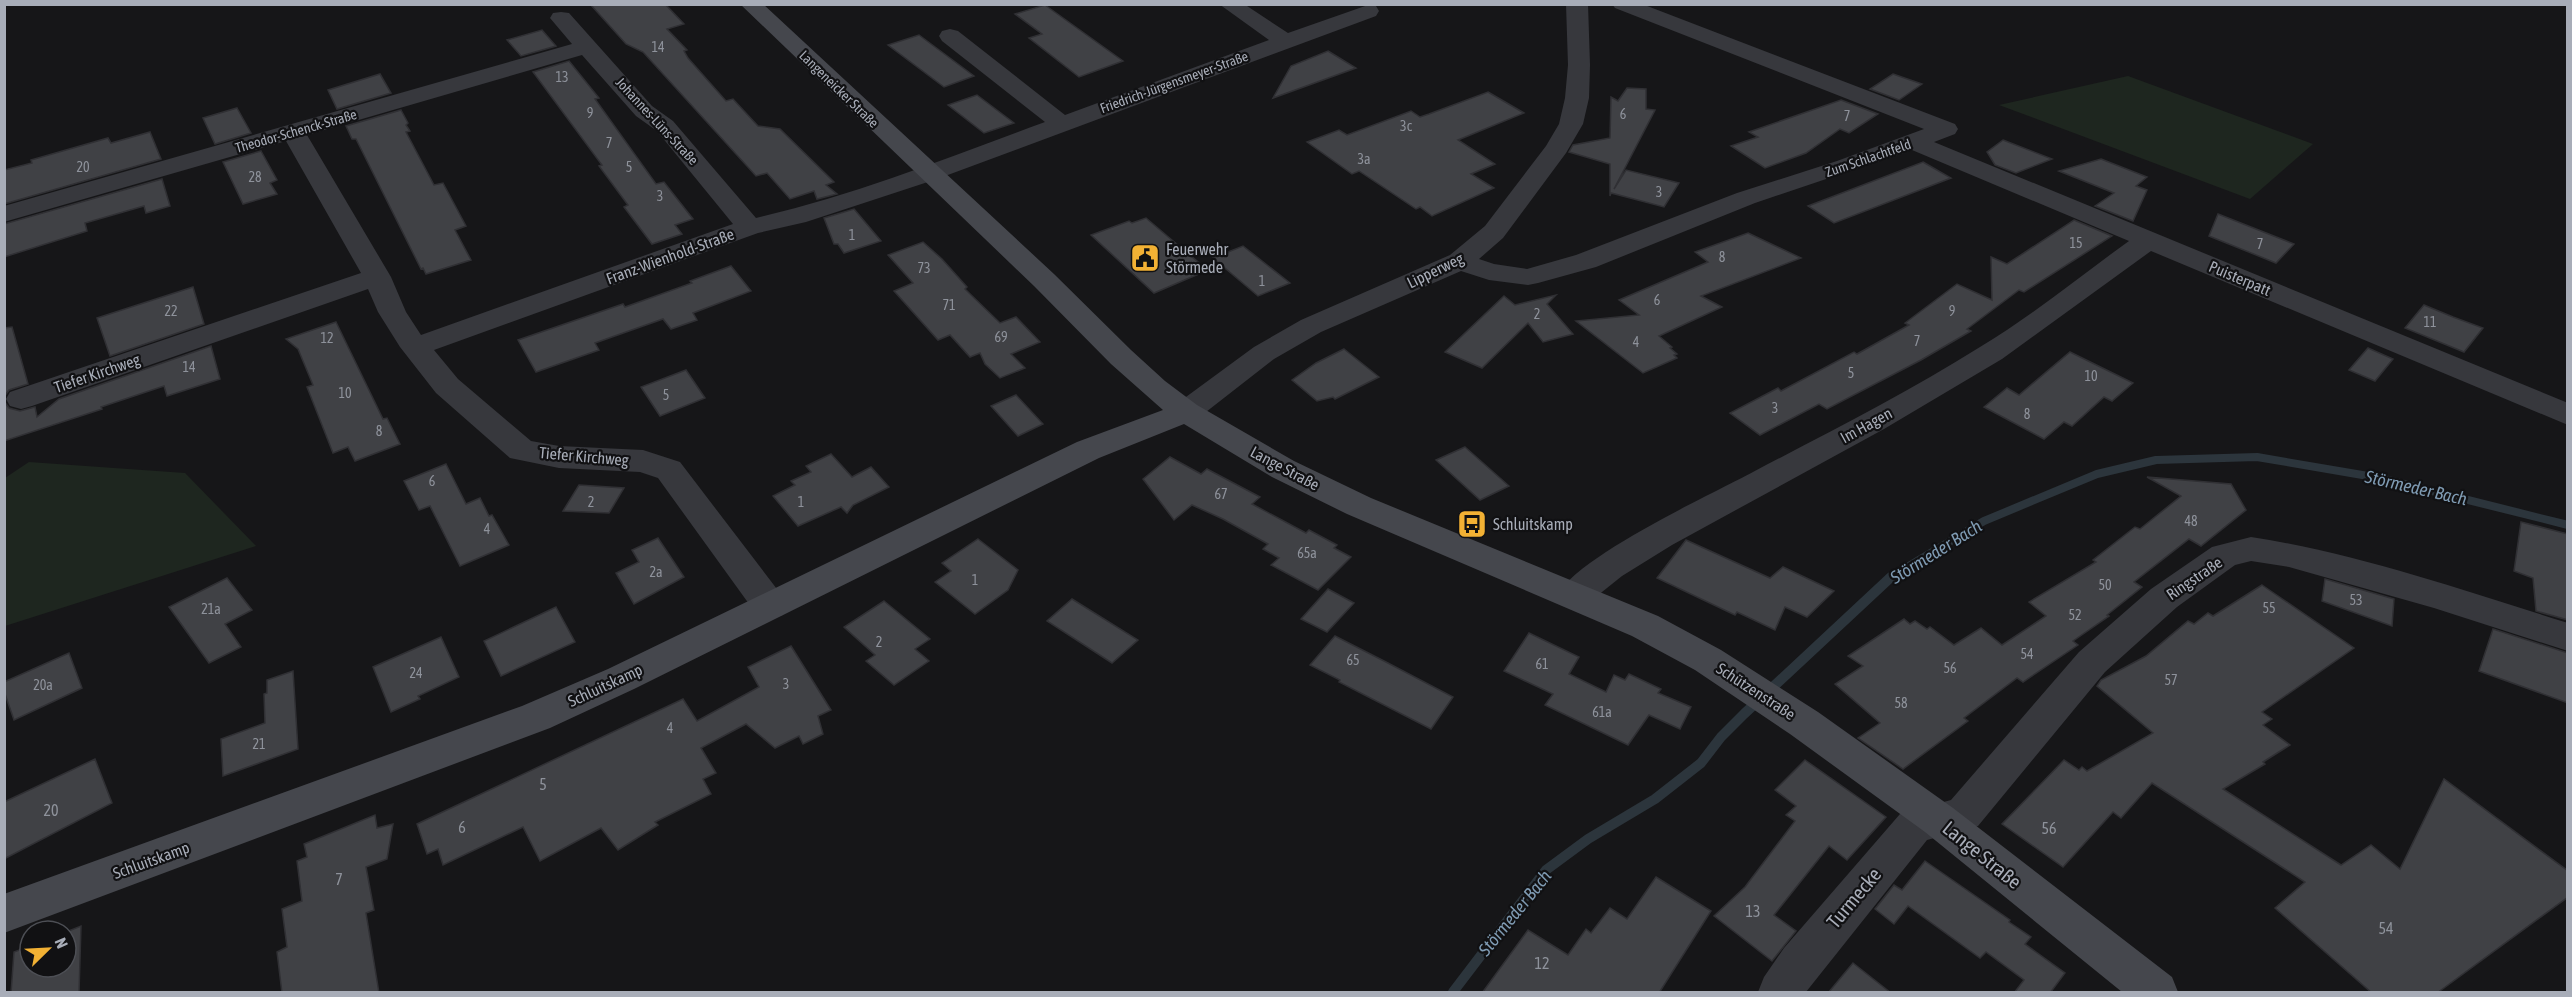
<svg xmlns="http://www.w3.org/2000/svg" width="2572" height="997" font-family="'Asap Condensed',sans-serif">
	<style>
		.green { fill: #1e261f }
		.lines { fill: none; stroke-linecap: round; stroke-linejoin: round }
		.stream-far1 { stroke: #2c353c; stroke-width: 8 }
		.stream { stroke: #2c353c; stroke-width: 10 }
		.building { fill: #404145; stroke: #303034; stroke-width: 1.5 }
		.street { fill: #37383d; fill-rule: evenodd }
		.secondary { fill: #45474d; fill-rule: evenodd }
		.labels { text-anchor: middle; stroke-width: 4.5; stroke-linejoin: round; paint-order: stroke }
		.number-label { font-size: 14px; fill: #8e929b }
		.far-street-label { font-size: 14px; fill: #a8adb8; stroke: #111113 }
		.poi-label { font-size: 16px; fill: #a8adb8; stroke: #111113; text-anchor: start }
		.street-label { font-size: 16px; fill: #a8adb8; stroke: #111113 }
		.near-number-label { font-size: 16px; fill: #8e929b }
		.water-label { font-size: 18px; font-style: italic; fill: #7f9bb3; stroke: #111113 }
		.near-street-label { font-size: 20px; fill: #a8adb8; stroke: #111113 }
	</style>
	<rect width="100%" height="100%" fill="#161618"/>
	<g class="green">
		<polygon points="2128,76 2313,144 2250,199 1999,105"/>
		<polygon points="29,462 185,473 256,546 5,626 5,478"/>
	</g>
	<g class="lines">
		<polyline class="stream-far1" points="1889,578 1984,521 2097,474 2156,460 2257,457 2380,478 2568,525"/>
		<polyline class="stream" points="1453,992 1546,870 1588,839 1655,799 1701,763 1721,737 1744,714 1891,577"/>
	</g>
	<g class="building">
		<polygon points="590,4 665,4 684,24 667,29 687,50 684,51 688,58 726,101 733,99 758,126 780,129 834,182 826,185 837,194 817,199 814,191 790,199 767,173 756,176 643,52 626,44"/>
		<polygon points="1045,5 1123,61 1079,77 1029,38 1042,34 1015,14"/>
		<polygon points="542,30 556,46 521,56 507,40"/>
		<polygon points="919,35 974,76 944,87 888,45"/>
		<polygon points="1328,51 1356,68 1273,98 1291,66"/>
		<polygon points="569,61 599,98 595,99 656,184 664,182 693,219 675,225 682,234 652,244 624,207 628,205 599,166 602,165 533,72"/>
		<polygon points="380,74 391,93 337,109 328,90"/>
		<polygon points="1893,74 1922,84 1899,100 1870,89"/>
		<polygon points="1627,88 1646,89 1646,109 1655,110 1614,189 1626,170 1679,183 1664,207 1611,193 1610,196 1610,164 1569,152 1573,145 1610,138 1611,97 1618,101"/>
		<polygon points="1488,92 1524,113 1458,140 1495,164 1471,174 1494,188 1432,216 1420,207 1416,209 1359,171 1352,174 1307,142 1339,130 1347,135 1411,111 1420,117 1429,114"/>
		<polygon points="977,95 1014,123 984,133 948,105"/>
		<polygon points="1841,100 1878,114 1849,133 1840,129 1806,153 1765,168 1731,146 1758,137 1749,132"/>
		<polygon points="237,108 251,133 215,144 203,118"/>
		<polygon points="401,110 408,123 406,125 410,131 406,132 434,185 443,183 466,226 455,230 471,260 426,274 423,268 421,269 356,139 352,139 346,126"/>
		<polygon points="150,132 161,159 4,204 4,170 32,163 31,160 108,138 111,143"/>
		<polygon points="2003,140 2052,159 2016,173 1995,165 1987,152"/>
		<polygon points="261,151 277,180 270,183 277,194 243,204 223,162"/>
		<polygon points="2101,159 2147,177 2136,186 2147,190 2133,221 2095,206 2114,193 2059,171"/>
		<polygon points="1923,162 1951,178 1834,223 1808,206"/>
		<polygon points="162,179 170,206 146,213 144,206 85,223 87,231 4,257 4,224"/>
		<polygon points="854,209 881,241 844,253 838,244 834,244 824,218"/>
		<polygon points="2218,214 2294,244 2276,263 2209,236"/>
		<polygon points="1146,218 1186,252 1208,270 1154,293 1091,235 1129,221 1132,223"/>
		<polygon points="2074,220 2112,236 2024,292 2019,290 1967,329 1971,331 1921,360 1827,409 1819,404 1760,435 1730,413 1778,388 1781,391 1854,352 1857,354 1909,325 1905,323 1957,284 1992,300 1991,257 2007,264"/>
		<polygon points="1748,233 1801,258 1701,296 1722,307 1659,336 1672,347 1670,348 1677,354 1674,355 1677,358 1643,373 1576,321 1639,315 1619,300 1708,262 1695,252"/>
		<polygon points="923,242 942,259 967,287 965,289 1000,323 1016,317 1040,342 1011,354 1025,368 1000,378 985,364 980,353 970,357 950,335 938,340 894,291 913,283 888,255"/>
		<polygon points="1243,246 1290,283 1258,296 1213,258"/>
		<polygon points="731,266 751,291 693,313 697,320 671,329 663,319 595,343 599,350 536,372 518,340 623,304 625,307 692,283 690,281"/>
		<polygon points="193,287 204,324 110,356 97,318"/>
		<polygon points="1556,295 1547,304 1573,334 1543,342 1528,323 1482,368 1445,352 1504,296 1515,305"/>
		<polygon points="2424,305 2453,317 2483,328 2464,352 2405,328"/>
		<polygon points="336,322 383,419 387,418 400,444 355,461 348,447 333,453 307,387 313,385 298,349 286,339"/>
		<polygon points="12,327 28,384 9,390 4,397 4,328"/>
		<polygon points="211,346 220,379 167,396 164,386 101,407 102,409 4,441 4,401 9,408 20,411 35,407 37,417 59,399"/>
		<polygon points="2368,348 2393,359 2375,381 2349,370"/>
		<polygon points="1344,349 1379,377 1335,399 1333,397 1317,401 1292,380 1316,363"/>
		<polygon points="2070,352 2133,383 2112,401 2104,397 2072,426 2064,422 2044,439 1984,407 2007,388 2019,395"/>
		<polygon points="686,370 705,398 660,416 641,387"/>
		<polygon points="1016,395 1043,424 1018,436 991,406"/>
		<polygon points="1465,447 1509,486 1480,500 1436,460"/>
		<polygon points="831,454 852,477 871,467 889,487 853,505 847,513 841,507 798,526 773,496 795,485 791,481 811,472 806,466"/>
		<polygon points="1170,457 1201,474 1207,469 1260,497 1252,504 1306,533 1309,530 1337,545 1334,548 1351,557 1318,590 1271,565 1279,558 1263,549 1268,544 1223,519 1192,505 1174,520 1143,479"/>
		<polygon points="446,464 466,504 480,498 489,516 492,515 509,545 460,566 430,506 419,510 404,481"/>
		<polygon points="2147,477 2231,484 2246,510 2201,546 2189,539 2134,582 2142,587 2107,615 2109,616 2073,641 2078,645 2023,682 2017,678 1964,718 1968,721 1903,769 1858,738 1880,723 1835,684 1863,666 1848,656 1904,619 1910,624 1915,621 1927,629 1930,627 1954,645 1981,628 2002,645 2046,616 2029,602 2096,562 2093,560 2135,527 2140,529 2181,496"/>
		<polygon points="579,485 624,488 609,513 563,511"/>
		<polygon points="2521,522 2568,534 2568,620 2536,611 2533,578 2514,571"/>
		<polygon points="658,538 684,577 634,604 616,573 639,562 632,550"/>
		<polygon points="978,539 1018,570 1008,590 975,614 935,582 951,571 942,563"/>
		<polygon points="1686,540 1770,578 1783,567 1834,591 1807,617 1785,607 1775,630 1737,612 1735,615 1657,578"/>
		<polygon points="227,578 252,610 225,624 241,647 209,663 169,607"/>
		<polygon points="2325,579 2394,599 2392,626 2322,601"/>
		<polygon points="2262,585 2354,648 2262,712 2272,719 2263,725 2290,745 2263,762 2265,764 2223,789 2341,865 2371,845 2400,869 2444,779 2568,871 2568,897 2437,993 2372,993 2275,908 2305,882 2152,783 2121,818 2113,812 2063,867 2002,824 2064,760 2079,770 2082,767 2087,771 2153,733 2097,686 2101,680 2146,656 2188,621 2194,624 2208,613 2213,616"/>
		<polygon points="1328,589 1354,603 1327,632 1301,619"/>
		<polygon points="1072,599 1138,640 1112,663 1047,621"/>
		<polygon points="884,601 930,639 915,649 929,661 894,685 866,661 875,655 844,627"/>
		<polygon points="556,607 575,642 501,676 484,641"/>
		<polygon points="2493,629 2568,653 2568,703 2479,671"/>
		<polygon points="1529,633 1579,657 1569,674 1606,692 1614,675 1625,680 1629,674 1661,689 1658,693 1691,707 1680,729 1649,715 1628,745 1545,705 1553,694 1504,671"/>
		<polygon points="1335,636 1386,662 1453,697 1431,729 1339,682 1340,680 1310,665"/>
		<polygon points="441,637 459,677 418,696 420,699 391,712 373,667"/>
		<polygon points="791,646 831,710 818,716 823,734 803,744 799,736 775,748 746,724 701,748 716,773 703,779 711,794 655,822 658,825 618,850 601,828 540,861 523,827 443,865 438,849 427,854 417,824 683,699 697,721 759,687 748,667"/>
		<polygon points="69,653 82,688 14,720 4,691 4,682"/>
		<polygon points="293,671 298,749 223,776 221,739 265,723 264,694 267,693 267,680"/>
		<polygon points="95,759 112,803 4,859 4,802"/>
		<polygon points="1805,760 1886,817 1847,860 1829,846 1774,915 1796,931 1772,961 1714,916 1745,887 1795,821 1786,815 1796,806 1775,790"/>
		<polygon points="375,815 377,828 393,824 387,859 366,867 374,910 366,913 379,993 282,993 277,952 287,947 282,909 302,901 297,861 307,857 304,844"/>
		<polygon points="1925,861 2010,920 2009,922 2031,937 2025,944 2065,973 2050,993 2014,993 2024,980 1986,952 1980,958 1908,906 1894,924 1875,909 1894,885 1902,890"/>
		<polygon points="1656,877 1711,911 1659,993 1482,993 1528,930 1568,955 1586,929 1591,933 1610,908 1627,919"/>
		<polygon points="81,926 79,993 11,993 14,952 30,946 30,967 66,967 66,932"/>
		<polygon points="1853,963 1891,993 1828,993"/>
	</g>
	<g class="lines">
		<g class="street">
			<path d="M 1219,4 L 1244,4 L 1288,33 L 1368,5 L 1376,6 L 1379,11 L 1376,16 L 937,179 L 806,222 L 758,233 L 434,350 L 458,379 L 531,441 L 559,446 L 643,450 L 680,462 L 783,597 L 788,606 L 783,615 L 770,619 L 757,615 L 658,478 L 640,472 L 559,468 L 510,458 L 436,393 L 400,347 L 378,312 L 368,289 L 32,406 L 21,409 L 10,406 L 6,399 L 10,392 L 361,273 L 286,141 L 4,222 L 4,206 L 572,44 L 550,18 L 553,13 L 561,12 L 569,13 L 652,106 L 673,121 L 756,218 C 855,195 950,157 1045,122 L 942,41 L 939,36 L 942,31 L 950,29 L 958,31 L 1065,115 L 1269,40 ZM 582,55 L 636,116 L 657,131 L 733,224 L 421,335 L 406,312 L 391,277 L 307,135 Z"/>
			<path d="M 1566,4 L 1588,4 L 1590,65 L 1589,98 L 1583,124 L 1566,153 L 1503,238 L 1479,259 L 1494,264 L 1527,269 L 1576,255 L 1737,193 L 1837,161 L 1924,129 L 1615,8 L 1612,4 L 1642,4 L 1955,124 L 1958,129 L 1955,134 L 1934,142 L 2568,403 L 2568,425 L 2151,251 L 2002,359 L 1884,429 L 1672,545 L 1622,576 L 1587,604 L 1575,608 L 1563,604 L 1557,595 C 1580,555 1708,496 1753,472 C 1829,432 1907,393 1980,347 C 2032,316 2080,276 2129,241 L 1912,150 L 1755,203 L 1596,267 L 1538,283 L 1528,285 L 1489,280 L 1461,271 L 1321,332 L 1274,359 L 1197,419 L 1186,422 L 1175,419 L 1171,412 L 1175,405 L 1254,347 L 1301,320 L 1450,255 L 1485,226 L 1546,146 L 1559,124 L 1565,98 L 1568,65 Z"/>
			<path d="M 2251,537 C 2357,553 2465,591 2568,623 L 2568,651 L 2434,608 L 2289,567 L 2251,561 L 2235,565 L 2177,607 L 2105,672 L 1978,826 L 1927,840 L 1806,992 L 1758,992 L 1764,977 L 1784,948 L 1900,814 L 1951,800 L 2079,652 L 2151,589 L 2212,547 Z"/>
		</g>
		<polygon class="secondary" points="740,4 763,4 1054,274 1131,350 1165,381 1197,405 1294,461 1371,498 1658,616 1721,650 1818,712 1953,808 2172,977 2178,992 2122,992 1925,832 1790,734 1695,670 1632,636 1347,514 1272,477 1184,424 1099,458 634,689 550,728 4,933 4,894 522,706 608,669 1077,442 1163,410 1111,364 1034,286"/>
	</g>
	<defs>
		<g id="civic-square" transform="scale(1.5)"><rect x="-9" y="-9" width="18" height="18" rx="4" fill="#f2b134" stroke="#111113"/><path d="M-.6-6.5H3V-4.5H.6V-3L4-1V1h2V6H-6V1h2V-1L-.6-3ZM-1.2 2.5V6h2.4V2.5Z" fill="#111"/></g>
		<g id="bus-square" transform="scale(1.5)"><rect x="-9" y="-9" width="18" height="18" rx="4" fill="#f2b134" stroke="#111113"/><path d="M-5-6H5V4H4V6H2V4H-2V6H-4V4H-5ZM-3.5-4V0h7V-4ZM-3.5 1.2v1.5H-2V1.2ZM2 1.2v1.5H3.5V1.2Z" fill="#111"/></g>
	</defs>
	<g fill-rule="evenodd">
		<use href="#civic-square" x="1145" y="258"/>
		<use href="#bus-square" x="1472" y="524"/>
	</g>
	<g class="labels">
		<g class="number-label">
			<text x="658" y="52">14</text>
			<text x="562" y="82">13</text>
			<text x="590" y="118">9</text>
			<text x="1623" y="119">6</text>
			<text x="1847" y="121">7</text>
			<text x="1406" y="131">3c</text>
			<text x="609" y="148">7</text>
			<text x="1364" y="164">3a</text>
			<text x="83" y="172">20</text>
			<text x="629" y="172">5</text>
			<text x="255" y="182">28</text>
			<text x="1659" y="197">3</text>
			<text x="660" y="201">3</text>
			<text x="852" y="240">1</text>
			<text x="2076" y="248">15</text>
			<text x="2260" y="249">7</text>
			<text x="1722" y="262">8</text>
			<text x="924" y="273">73</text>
			<text x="1262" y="286">1</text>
			<text x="1657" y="305">6</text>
			<text x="949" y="310">71</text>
			<text x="171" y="316">22</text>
			<text x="1952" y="316">9</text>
			<text x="1537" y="319">2</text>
			<text x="2430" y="327">11</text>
			<text x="1001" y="342">69</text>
			<text x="327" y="343">12</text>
			<text x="1917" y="346">7</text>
			<text x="1636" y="347">4</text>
			<text x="189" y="372">14</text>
			<text x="1851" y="378">5</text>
			<text x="2091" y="381">10</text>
			<text x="345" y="398">10</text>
			<text x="666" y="400">5</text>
			<text x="1775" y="413">3</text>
			<text x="2027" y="419">8</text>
			<text x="379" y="436">8</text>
			<text x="432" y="486">6</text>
			<text x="1221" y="499">67</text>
			<text x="591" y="507">2</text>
			<text x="801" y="507">1</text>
			<text x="2191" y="526">48</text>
			<text x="487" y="534">4</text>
			<text x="1307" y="558">65a</text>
			<text x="656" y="577">2a</text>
			<text x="975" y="585">1</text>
			<text x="2105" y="590">50</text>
			<text x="2356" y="605">53</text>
			<text x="2269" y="613">55</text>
			<text x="211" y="614">21a</text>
			<text x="2075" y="620">52</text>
			<text x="879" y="647">2</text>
			<text x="2027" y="659">54</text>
			<text x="1353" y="665">65</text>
			<text x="1542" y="669">61</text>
			<text x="1950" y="673">56</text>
			<text x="416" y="678">24</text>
			<text x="2171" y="685">57</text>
			<text x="786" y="689">3</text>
			<text x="43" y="690">20a</text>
			<text x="1901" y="708">58</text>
			<text x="1602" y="717">61a</text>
			<text x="670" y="733">4</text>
			<text x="259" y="749">21</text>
		</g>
		<g class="far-street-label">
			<text transform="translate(1174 82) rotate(-20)" y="5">Friedrich-Jürgensmeyer-Straße</text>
			<text transform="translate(839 89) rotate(44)" y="5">Langeneicker Straße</text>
			<text transform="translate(657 121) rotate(47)" y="5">Johannes-Lüns-Straße</text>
			<text transform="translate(296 131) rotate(-16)" y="5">Theodor-Schenck-Straße</text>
			<text transform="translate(1868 158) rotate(-19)" y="5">Zum Schlachtfeld</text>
		</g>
		<g class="poi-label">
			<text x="1166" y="255">Feuerwehr<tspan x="1166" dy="18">Störmede</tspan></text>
			<text x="1493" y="530">Schluitskamp</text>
		</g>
		<g class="street-label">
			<text transform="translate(670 256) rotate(-20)" y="6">Franz-Wienhold-Straße</text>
			<text transform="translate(1435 270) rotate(-26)" y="6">Lipperweg</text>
			<text transform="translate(2240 278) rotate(23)" y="6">Puisterpatt</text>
			<text transform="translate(97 373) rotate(-19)" y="6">Tiefer Kirchweg</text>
			<text transform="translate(1866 425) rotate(-29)" y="6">Im Hagen</text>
			<text transform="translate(584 456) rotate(5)" y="6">Tiefer Kirchweg</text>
			<text transform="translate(1285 468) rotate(28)" y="6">Lange Straße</text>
			<text transform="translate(2194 578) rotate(-34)" y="6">Ringstraße</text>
			<text transform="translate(605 685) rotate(-25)" y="6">Schluitskamp</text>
			<text transform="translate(1756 691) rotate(33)" y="6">Schützenstraße</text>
			<text transform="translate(151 860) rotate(-20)" y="6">Schluitskamp</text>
		</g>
		<g class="near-number-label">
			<text x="543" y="790">5</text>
			<text x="51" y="816">20</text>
			<text x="462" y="833">6</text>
			<text x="2049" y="834">56</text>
			<text x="339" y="885">7</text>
			<text x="1753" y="917">13</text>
			<text x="2386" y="934">54</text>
			<text x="1542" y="969">12</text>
		</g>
		<g class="water-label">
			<text transform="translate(2416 488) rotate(13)" y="6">Störmeder Bach</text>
			<text transform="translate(1936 552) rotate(-32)" y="6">Störmeder Bach</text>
			<text transform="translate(1515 913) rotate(-51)" y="6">Störmeder Bach</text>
		</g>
		<g class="near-street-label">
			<text transform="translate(1982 855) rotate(39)" y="7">Lange Straße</text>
			<text transform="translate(1854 898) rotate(-50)" y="7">Turmecke</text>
		</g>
	</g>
	<rect width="2572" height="997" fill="none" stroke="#a8adb8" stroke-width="12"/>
	<g transform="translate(48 949) rotate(66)"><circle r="28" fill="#111113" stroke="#4d4f55" stroke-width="1.5"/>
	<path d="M0-4.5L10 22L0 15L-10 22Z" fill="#f2b134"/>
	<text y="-9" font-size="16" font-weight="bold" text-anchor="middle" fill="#a8adb8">N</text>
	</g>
</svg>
